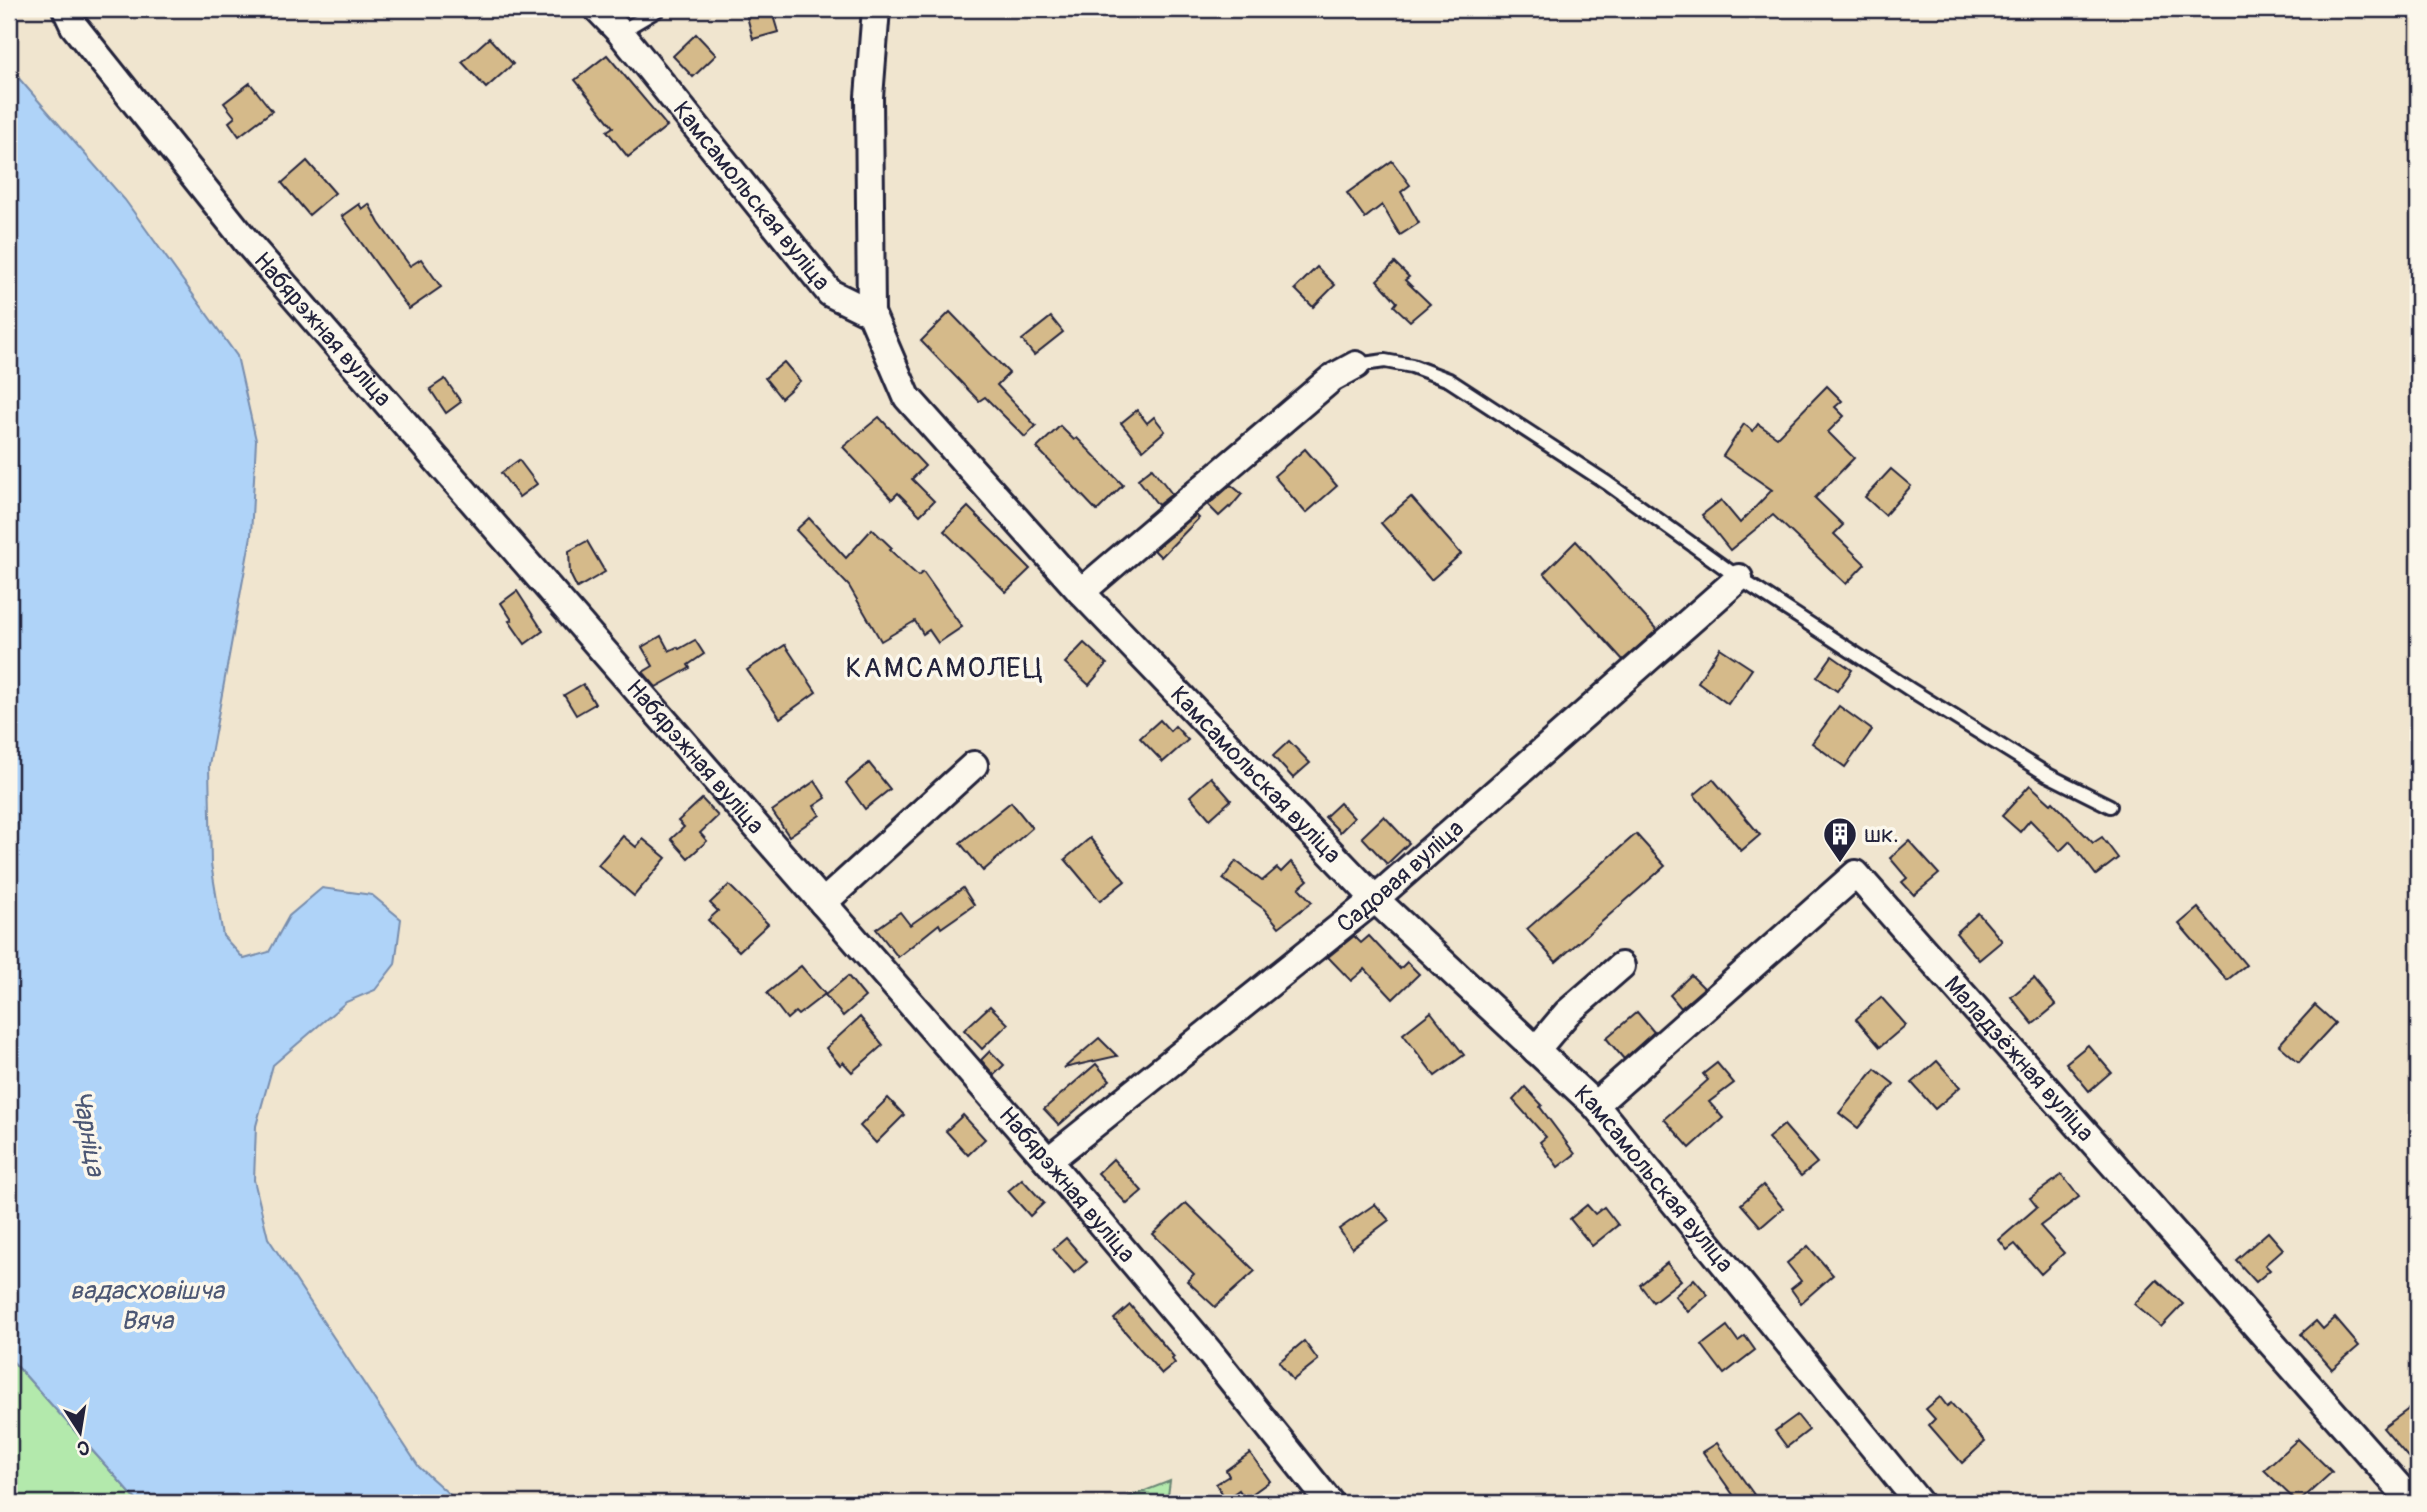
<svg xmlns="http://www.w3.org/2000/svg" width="2427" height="1512" font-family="Pangolin,sans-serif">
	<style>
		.green { fill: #b3e9ac; stroke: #6a8674; stroke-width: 2 }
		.water { fill: #afd3f8; stroke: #778cac; stroke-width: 2 }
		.building { fill: #d5ba8a; stroke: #22223b; stroke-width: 2 }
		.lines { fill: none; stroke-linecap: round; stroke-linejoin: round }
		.service-casing { stroke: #22223b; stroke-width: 18 }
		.minor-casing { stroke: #22223b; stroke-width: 32 }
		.service { stroke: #fbf7ec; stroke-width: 12 }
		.minor { stroke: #fbf7ec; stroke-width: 26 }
		.labels { text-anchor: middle; stroke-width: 7; stroke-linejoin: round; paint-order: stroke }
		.street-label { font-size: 24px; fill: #22223b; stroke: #fbf7ec }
		.poi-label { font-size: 24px; fill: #22223b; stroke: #fbf7ec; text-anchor: start }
		.water-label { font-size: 26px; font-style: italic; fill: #4c5774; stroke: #fbf7ec }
		.quarter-label { font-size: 28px; letter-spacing: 2px; fill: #22223b; stroke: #fbf7ec }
	</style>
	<rect width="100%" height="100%" fill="#f0e5cf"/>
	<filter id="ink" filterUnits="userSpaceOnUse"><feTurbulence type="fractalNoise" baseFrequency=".0143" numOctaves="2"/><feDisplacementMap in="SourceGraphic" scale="14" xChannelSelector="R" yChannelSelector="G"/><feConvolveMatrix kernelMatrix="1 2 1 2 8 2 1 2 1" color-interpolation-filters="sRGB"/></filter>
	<g filter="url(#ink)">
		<g class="green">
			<polygon points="9,1357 139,1503 9,1503"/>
			<polygon points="1170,1481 1167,1503 1114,1503"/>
		</g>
		<polygon class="water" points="9,67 125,200 237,356 256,440 251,536 209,765 211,864 223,936 244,959 269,952 289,916 322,888 372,895 401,919 395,964 375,990 346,1002 273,1065 256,1126 254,1180 268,1238 419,1467 459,1503 139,1503 9,1357"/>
		<g class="building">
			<polygon points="745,9 771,9 778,32 753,39"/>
			<polygon points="696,34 716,55 693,77 673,56"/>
			<polygon points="489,38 513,64 486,88 462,62"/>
			<polygon points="607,55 667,126 628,157 607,131 613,127 575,80"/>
			<polygon points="250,83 272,111 239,136 229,122 235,117 224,103"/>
			<polygon points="307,161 335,193 309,215 282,183"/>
			<polygon points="1392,161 1410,185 1401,192 1419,223 1400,235 1382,205 1365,218 1347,193"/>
			<polygon points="359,204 362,209 369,204 379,223 410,266 421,259 441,287 409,309 342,216"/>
			<polygon points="1395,263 1409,277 1405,280 1430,304 1410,321 1394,306 1397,302 1377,280"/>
			<polygon points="1317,267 1335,285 1313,307 1295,289"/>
			<polygon points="950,312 1009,373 997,385 1036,426 1025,437 985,397 979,401 921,341"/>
			<polygon points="1051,317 1063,332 1034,355 1022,340"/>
			<polygon points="784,362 800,381 781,398 765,378"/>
			<polygon points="445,379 461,402 446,413 430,389"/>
			<polygon points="1827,386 1842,401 1835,407 1844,416 1828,432 1854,458 1815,498 1843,525 1834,534 1865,564 1846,584 1773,515 1730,550 1702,515 1721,500 1740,523 1772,490 1723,456 1744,424 1753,431 1758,424 1777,437"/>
			<polygon points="1137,410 1147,423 1154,417 1165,431 1143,450 1121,423"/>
			<polygon points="879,417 925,466 912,479 934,501 920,515 898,493 892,499 843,447"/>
			<polygon points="1060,426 1074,440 1077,438 1123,485 1097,511 1037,448"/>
			<polygon points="1305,449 1337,486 1306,513 1274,476"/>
			<polygon points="519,460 537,484 519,497 501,473"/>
			<polygon points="1152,468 1172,494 1158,505 1138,479"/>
			<polygon points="1891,469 1911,486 1885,515 1865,497"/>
			<polygon points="1231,485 1242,494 1230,508 1229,507 1219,516 1208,505"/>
			<polygon points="1411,497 1461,554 1431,580 1381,523"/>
			<polygon points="968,507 1030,569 1006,592 944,531"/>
			<polygon points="1196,515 1199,518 1161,557 1154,550"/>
			<polygon points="809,518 846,558 872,529 892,548 890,550 918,576 923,572 962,627 938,643 929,630 923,634 915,621 881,641 849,586 796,530"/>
			<polygon points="587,541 605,572 577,588 570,574 569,551"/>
			<polygon points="1576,541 1657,630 1623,660 1544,573"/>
			<polygon points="517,591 543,631 525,644 509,621 512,620 501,603"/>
			<polygon points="661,636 669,651 677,647 679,649 695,640 704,654 688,665 690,668 656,687 643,672 653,666 642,647"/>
			<polygon points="1084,643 1107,664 1089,685 1065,663"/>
			<polygon points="785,645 816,692 780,718 747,670"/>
			<polygon points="1720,648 1752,669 1728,704 1698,682"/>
			<polygon points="1832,656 1852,670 1837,691 1817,677"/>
			<polygon points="583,684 595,704 576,715 564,695"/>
			<polygon points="1839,706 1872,730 1845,767 1812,743"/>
			<polygon points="1160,720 1170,731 1175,726 1188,740 1163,762 1140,738"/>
			<polygon points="1289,741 1310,763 1293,778 1273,756"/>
			<polygon points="869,763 890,789 865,809 846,783"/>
			<polygon points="1211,777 1231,800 1210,819 1190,796"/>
			<polygon points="1713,779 1760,835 1741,851 1694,795"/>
			<polygon points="815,781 826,798 814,806 820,815 789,836 772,811"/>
			<polygon points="2030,785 2051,804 2053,802 2093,843 2102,837 2118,858 2096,875 2070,841 2060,851 2030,820 2020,832 2002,816"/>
			<polygon points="702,799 718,816 700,833 707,841 688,858 671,839 684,827 678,821"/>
			<polygon points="1011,802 1032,828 983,871 960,843"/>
			<polygon points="1340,803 1354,818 1340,832 1325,817"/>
			<polygon points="1384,816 1409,843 1387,864 1362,837"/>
			<polygon points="1636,834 1665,866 1556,962 1527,929"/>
			<polygon points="623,836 636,847 643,839 666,858 634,896 598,865"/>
			<polygon points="1090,838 1125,881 1100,901 1065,859"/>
			<polygon points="1909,841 1939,874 1914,895 1902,882 1907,878 1890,858"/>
			<polygon points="1236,861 1262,881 1277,868 1281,872 1291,862 1308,880 1299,888 1312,902 1279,927 1264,909 1223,879"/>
			<polygon points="729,885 768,924 739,951 708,920 718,911 710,903"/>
			<polygon points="963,888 974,905 941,928 939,924 898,957 876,929 900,912 910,925"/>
			<polygon points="2198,908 2246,965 2227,980 2179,924"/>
			<polygon points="1978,913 2002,941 1979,960 1956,933"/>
			<polygon points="1354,936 1361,943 1369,936 1400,969 1407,962 1419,974 1393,999 1365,969 1351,981 1328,957"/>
			<polygon points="801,966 825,994 798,1015 795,1012 787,1019 767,993"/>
			<polygon points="1691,975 1704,988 1681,1008 1670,995"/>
			<polygon points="848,976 865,997 843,1016 825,995"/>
			<polygon points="2034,978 2056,1005 2033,1024 2011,997"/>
			<polygon points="1881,997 1906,1025 1880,1047 1856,1019"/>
			<polygon points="2315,1005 2335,1023 2299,1062 2279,1045"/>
			<polygon points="990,1006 1008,1024 982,1049 964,1030"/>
			<polygon points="1431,1012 1464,1055 1435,1076 1403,1034"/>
			<polygon points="1637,1012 1654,1032 1624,1059 1606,1038"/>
			<polygon points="860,1017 883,1045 852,1072 843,1062 840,1065 826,1048"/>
			<polygon points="1099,1038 1117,1056 1064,1068"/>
			<polygon points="2088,1045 2111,1072 2089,1091 2066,1063"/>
			<polygon points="990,1051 1004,1065 994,1075 981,1060"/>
			<polygon points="1937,1061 1960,1087 1935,1109 1912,1083"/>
			<polygon points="1717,1063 1734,1083 1709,1102 1723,1118 1690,1148 1664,1119 1708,1080 1703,1074"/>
			<polygon points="1096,1064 1110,1080 1059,1125 1044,1109"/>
			<polygon points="1875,1069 1894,1084 1858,1128 1839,1113"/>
			<polygon points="1525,1087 1542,1105 1540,1107 1575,1154 1558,1167 1540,1142 1546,1137 1513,1100"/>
			<polygon points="888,1098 904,1115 876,1143 860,1126"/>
			<polygon points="963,1115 985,1139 968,1155 946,1131"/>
			<polygon points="1784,1125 1817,1163 1801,1176 1768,1138"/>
			<polygon points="1113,1159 1142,1191 1127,1204 1098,1173"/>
			<polygon points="2062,1175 2079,1197 2040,1226 2064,1253 2041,1274 2015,1244 2007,1250 1999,1240 2037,1207 2030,1198"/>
			<polygon points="1022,1179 1044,1203 1030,1216 1008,1191"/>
			<polygon points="1763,1185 1783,1208 1761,1227 1741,1204"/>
			<polygon points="1186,1203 1255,1271 1215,1307 1187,1281 1194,1274 1153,1234"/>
			<polygon points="1375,1204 1389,1220 1352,1248 1339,1229"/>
			<polygon points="1587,1205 1595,1214 1604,1207 1618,1225 1592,1246 1570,1219"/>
			<polygon points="2268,1232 2283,1249 2265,1265 2270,1270 2256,1282 2236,1260"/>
			<polygon points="1066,1238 1087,1262 1074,1273 1053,1249"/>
			<polygon points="1808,1246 1833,1275 1801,1303 1791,1289 1801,1281 1787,1263"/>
			<polygon points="1667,1263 1681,1280 1653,1302 1640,1285"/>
			<polygon points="1694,1279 1708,1295 1688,1312 1675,1296"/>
			<polygon points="2157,1280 2183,1304 2161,1327 2134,1304"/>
			<polygon points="1130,1305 1174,1357 1172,1359 1175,1363 1162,1374 1114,1319"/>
			<polygon points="2335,1318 2359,1346 2332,1369 2301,1334 2316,1321 2323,1329"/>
			<polygon points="1727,1326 1738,1341 1745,1336 1755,1350 1724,1374 1702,1345"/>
			<polygon points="1304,1341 1318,1360 1293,1380 1279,1362"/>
			<polygon points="1940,1397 1947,1406 1951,1403 1985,1442 1962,1463 1929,1425 1935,1419 1926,1409"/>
			<polygon points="2418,1402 2418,1469 2383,1428"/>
			<polygon points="1797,1415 1809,1430 1787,1447 1775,1431"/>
			<polygon points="2298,1439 2332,1472 2298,1503 2264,1470"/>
			<polygon points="1717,1443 1760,1503 1739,1503 1703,1452"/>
			<polygon points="1250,1453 1270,1481 1245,1499 1239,1490 1226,1499 1216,1484 1229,1476 1226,1470"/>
		</g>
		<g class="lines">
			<g class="service-casing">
				<g id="service">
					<polyline points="620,32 659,9"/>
					<polyline points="1356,365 1385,361 1412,366 1449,380 1607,483 1739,578 1911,690 2048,775 2110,806"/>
				</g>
			</g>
			<g class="minor-casing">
				<g id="minor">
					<path id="s1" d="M 66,9 L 74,26 L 246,241 L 1048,1161 L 1210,1353 L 1330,1503"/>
					<path id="s2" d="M 598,9 L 620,32 L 830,293 L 871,313 L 907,397 L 1081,592 L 1375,899 L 1595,1105 L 1919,1503"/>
					<polyline points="871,313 869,97 876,9"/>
					<polyline points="1081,592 1332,378 1356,365"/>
					<polyline points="823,903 974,765"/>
					<polyline points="1536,1050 1567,1013 1621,966"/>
					<path id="s3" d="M 1595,1105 L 1856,874 L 2413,1503"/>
					<path id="s4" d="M 1048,1161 L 1375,899 L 1739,578"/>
				</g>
			</g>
			<use href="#service" class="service"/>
			<use href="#minor" class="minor"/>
		</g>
	</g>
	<defs>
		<g id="building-pin" transform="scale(1.75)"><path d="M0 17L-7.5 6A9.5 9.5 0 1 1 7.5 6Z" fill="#22223b" stroke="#fbf7ec"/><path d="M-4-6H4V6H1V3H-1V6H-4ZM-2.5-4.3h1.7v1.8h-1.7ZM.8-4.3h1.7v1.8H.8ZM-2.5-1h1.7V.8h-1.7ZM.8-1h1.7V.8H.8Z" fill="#fff"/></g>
	</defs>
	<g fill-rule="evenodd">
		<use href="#building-pin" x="1840" y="834"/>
	</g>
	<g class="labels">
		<g class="street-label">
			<text dy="8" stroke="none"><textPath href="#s2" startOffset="242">Камсамольская вуліца</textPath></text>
			<text dy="8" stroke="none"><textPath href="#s1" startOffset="411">Набярэжная вуліца</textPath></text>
			<text dy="8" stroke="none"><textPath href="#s1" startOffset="978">Набярэжная вуліца</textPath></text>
			<text dy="8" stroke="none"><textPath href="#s2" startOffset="1018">Камсамольская вуліца</textPath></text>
			<text dy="8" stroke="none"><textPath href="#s4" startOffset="453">Садовая вуліца</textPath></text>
			<text dy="8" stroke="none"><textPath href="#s3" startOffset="595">Маладзёжная вуліца</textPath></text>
			<text dy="8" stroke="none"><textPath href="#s2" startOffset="1586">Камсамольская вуліца</textPath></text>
			<text dy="8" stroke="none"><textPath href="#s1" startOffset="1545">Набярэжная вуліца</textPath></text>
		</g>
		<g class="poi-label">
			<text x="1864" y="842">шк.</text>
		</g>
		<g class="water-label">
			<text transform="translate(89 1133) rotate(80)" y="9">Чарніца</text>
			<text x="147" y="1299">вадасховішча<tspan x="147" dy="30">Вяча</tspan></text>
		</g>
		<g class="quarter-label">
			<text x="945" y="677">КАМСАМОЛЕЦ</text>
		</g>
	</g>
	<rect width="2427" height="1512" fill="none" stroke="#fbf7ec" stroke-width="35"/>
	<rect x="18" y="18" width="2392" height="1477" fill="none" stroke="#22223b" stroke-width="2.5" filter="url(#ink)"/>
	<g transform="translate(80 1432) rotate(168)" stroke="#fbf7ec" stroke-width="5" paint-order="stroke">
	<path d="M0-5L12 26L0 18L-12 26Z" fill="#22223b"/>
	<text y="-10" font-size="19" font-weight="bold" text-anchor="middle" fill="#22223b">С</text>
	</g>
</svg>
